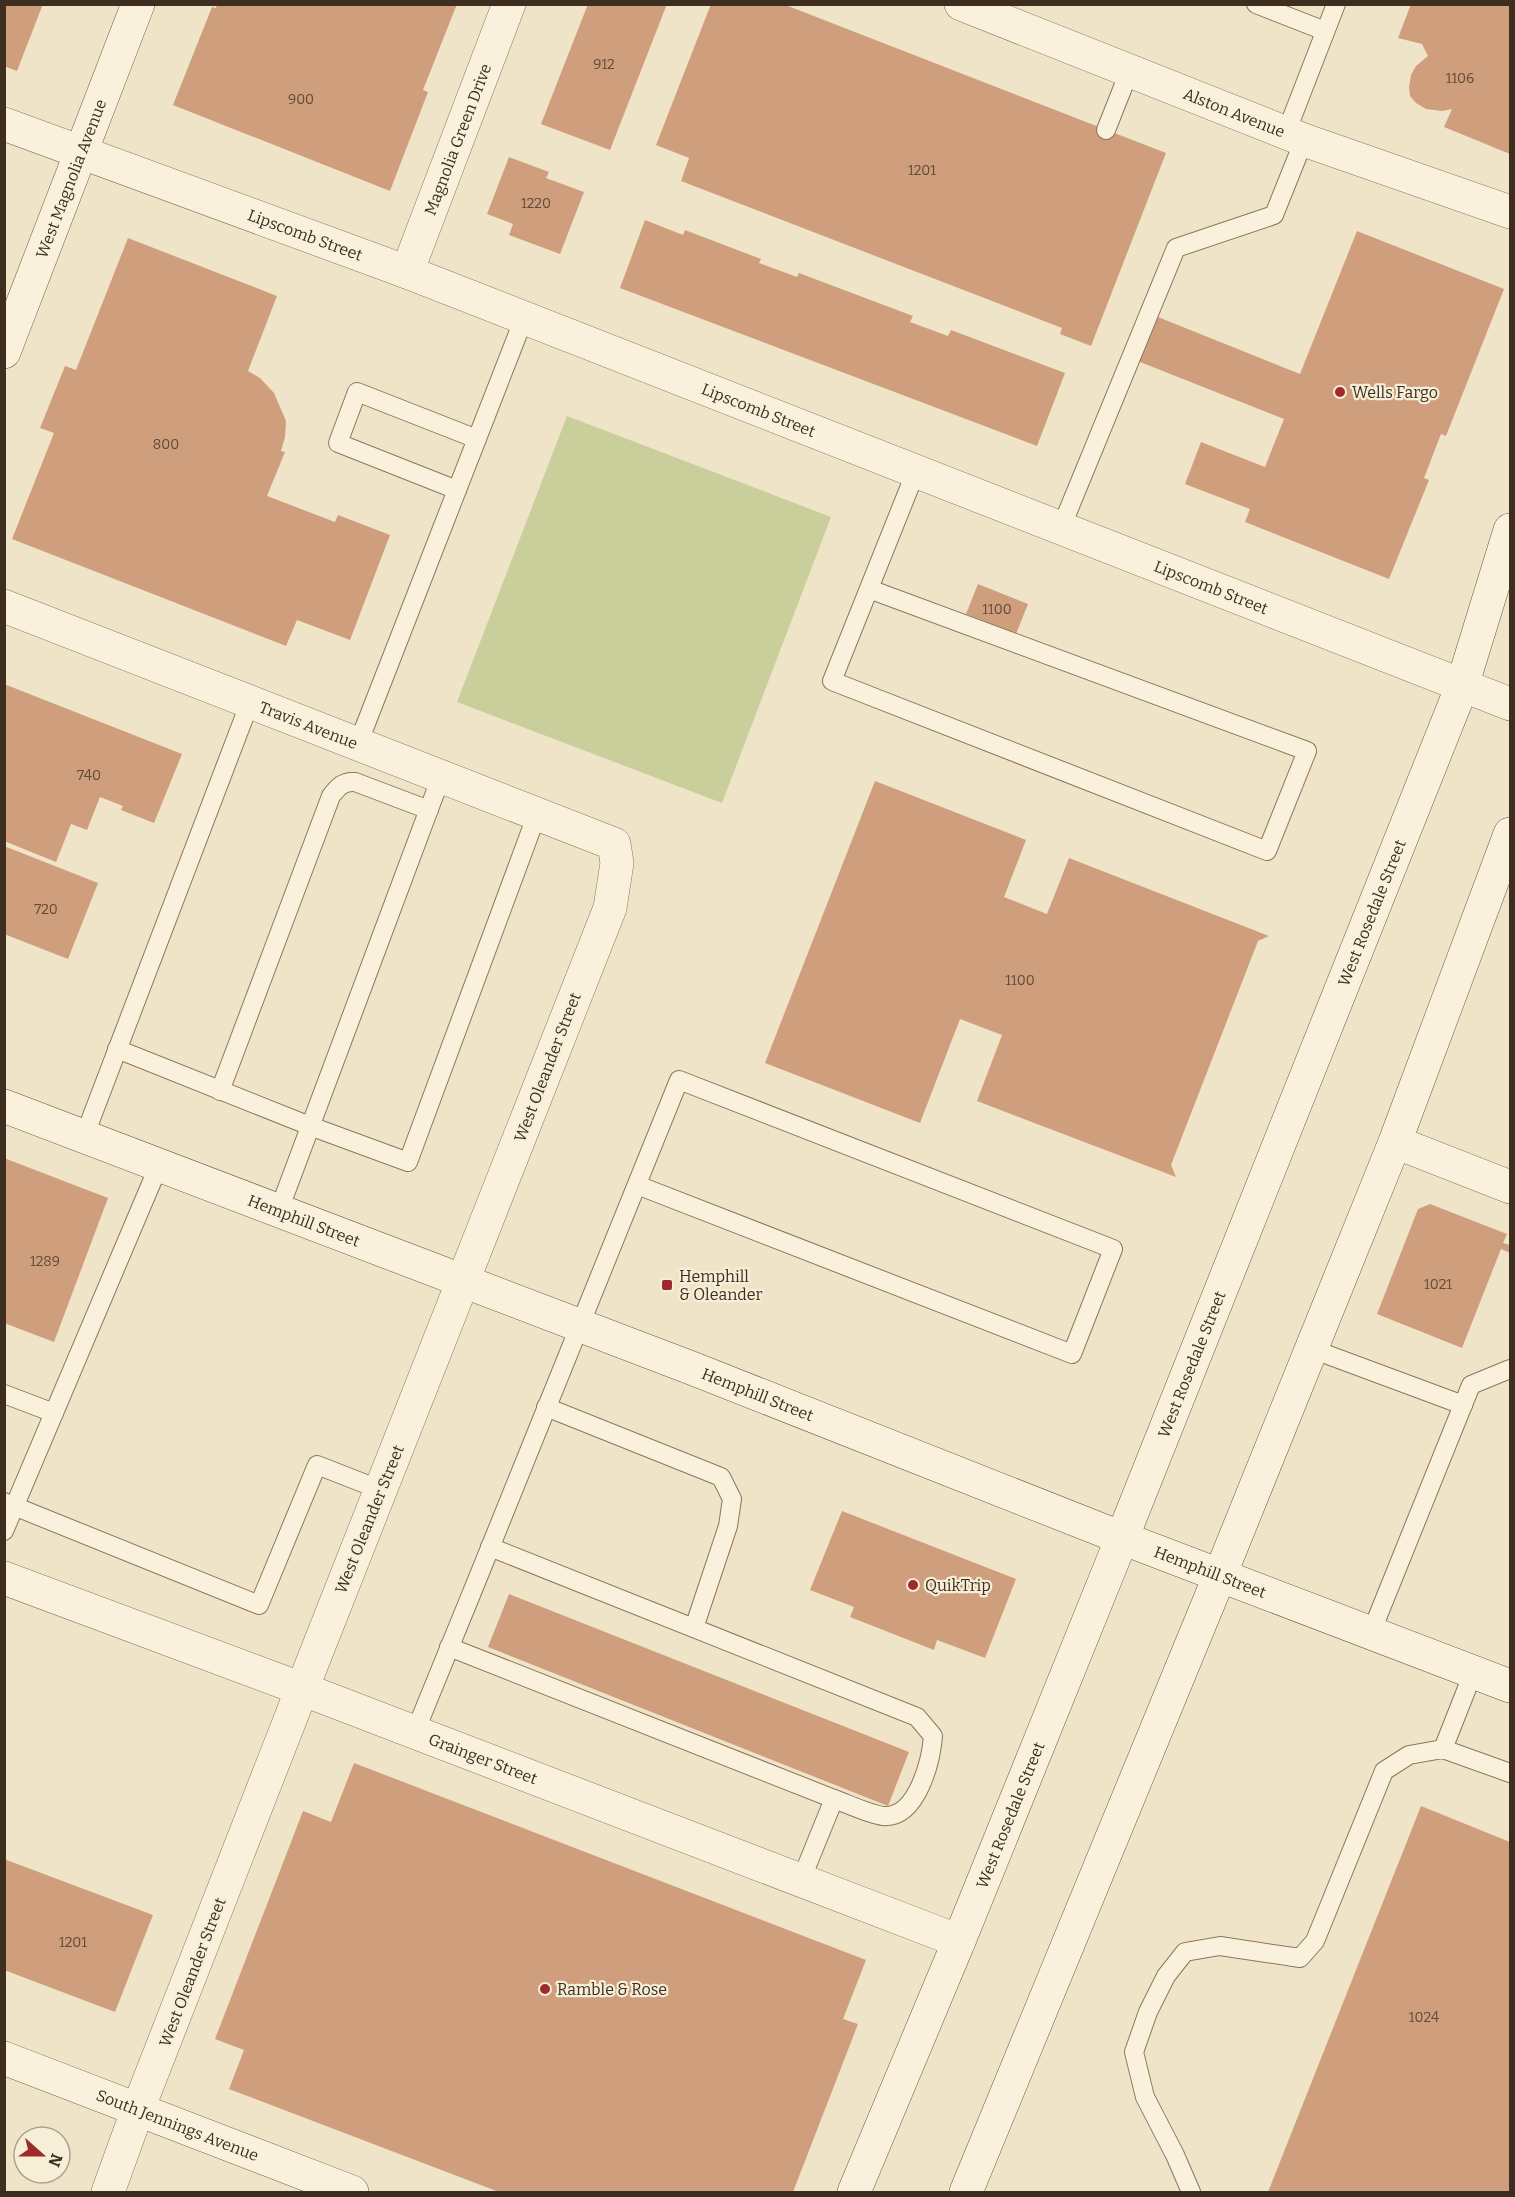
<svg xmlns="http://www.w3.org/2000/svg" width="1515" height="2197" font-family="Bitter,serif">
	<style>
		.green { fill: #c9cf9b }
		.building { fill: #cf9f7d }
		.lines { fill: none; stroke-linecap: round; stroke-linejoin: round }
		.lane-casing { stroke: #8d765c; stroke-width: 20 }
		.street-casing { stroke: #8d765c; stroke-width: 34 }
		.secondary-casing { stroke: #6f573f; stroke-width: 34 }
		.lane { stroke: #faf1dc; stroke-width: 18 }
		.street { stroke: #faf1dc; stroke-width: 33 }
		.secondary { stroke: #faf1dc; stroke-width: 33 }
		.poi-dot { fill: #9e2a2b; stroke: #f7eed8; stroke-width: 2 }
		.labels { text-anchor: middle; stroke-width: 4.5; stroke-linejoin: round; paint-order: stroke }
		.number-label { font-size: 14px; fill: #624a37 }
		.street-label { font-size: 16px; fill: #3d2e20; stroke: #f7eed8 }
		.poi-label { font-size: 16px; fill: #3d2e20; stroke: #f7eed8; text-anchor: start }
	</style>
	<rect width="100%" height="100%" fill="#f0e4c8"/>
	<polygon class="green" points="567,416 831,517 722,803 457,702"/>
	<g class="building">
		<polygon points="4,4 43,4 17,71 4,66"/>
		<polygon points="217,4 457,4 423,90 428,92 390,191 173,105 212,7 216,8"/>
		<polygon points="588,4 667,4 610,150 541,124"/>
		<polygon points="711,4 783,4 1166,153 1091,346 1060,334 1062,328 681,181 689,158 656,145"/>
		<polygon points="1411,4 1510,4 1510,154 1444,127 1452,109 1442,111 1426,109 1416,103 1410,96 1409,87 1411,75 1416,66 1428,56 1422,44 1398,38"/>
		<polygon points="509,157 549,172 546,178 584,192 560,254 509,235 513,224 487,214"/>
		<polygon points="645,220 683,235 685,230 761,259 759,263 797,277 799,273 913,316 910,322 948,336 951,330 1065,373 1037,446 620,288"/>
		<polygon points="1357,231 1504,289 1446,436 1441,434 1424,478 1429,480 1389,579 1245,522 1250,509 1185,484 1201,442 1265,467 1284,419 1135,360 1153,315 1300,374"/>
		<polygon points="128,238 277,296 248,371 260,378 274,393 286,421 285,437 281,451 285,452 267,496 335,522 338,515 390,535 350,640 297,620 286,646 12,539 54,433 40,428 65,366 76,370"/>
		<polygon points="978,584 1028,604 1016,634 966,614"/>
		<polygon points="4,684 182,754 154,823 121,810 123,806 100,797 87,830 71,824 56,862 4,841"/>
		<polygon points="875,781 1026,840 1004,897 1047,914 1069,858 1269,936 1258,941 1171,1165 1176,1177 977,1101 1002,1035 960,1019 920,1123 765,1063"/>
		<polygon points="4,846 98,883 68,959 4,934"/>
		<polygon points="4,1158 108,1198 54,1342 4,1323"/>
		<polygon points="1430,1204 1507,1234 1503,1243 1510,1245 1510,1253 1501,1249 1462,1348 1377,1314 1418,1209"/>
		<polygon points="842,1511 1016,1579 985,1658 937,1640 934,1650 850,1617 854,1607 810,1590"/>
		<polygon points="509,1594 909,1752 888,1806 488,1647"/>
		<polygon points="354,1763 866,1960 843,2019 858,2024 793,2192 499,2192 229,2089 244,2050 215,2039 303,1811 331,1822"/>
		<polygon points="1421,1806 1510,1842 1510,2192 1268,2192"/>
		<polygon points="4,1859 153,1915 115,2012 4,1970"/>
	</g>
	<g class="lines">
		<g class="lane-casing">
			<g id="lane">
				<polyline points="1256,4 1325,31"/>
				<polyline points="1106,130 1129,72"/>
				<polyline points="1286,133 1336,4"/>
				<polyline points="457,490 338,443 357,392 477,439"/>
				<polyline points="1061,528 1176,248 1274,215 1304,140"/>
				<polyline points="869,589 1307,751 1267,851 832,681 916,471"/>
				<polyline points="358,744 524,318"/>
				<polyline points="117,1049 310,1126 408,1162 537,814"/>
				<path d="M 220,1091 L 331,796 C 338,787 343,781 355,782 L 429,810"/>
				<polyline points="84,1137 250,702"/>
				<polyline points="279,1210 441,777"/>
				<polyline points="1312,1349 1463,1405"/>
				<polyline points="4,1394 54,1413"/>
				<polyline points="546,1407 721,1477 732,1499 728,1526 694,1628"/>
				<polyline points="4,1502 259,1605 317,1465 381,1490"/>
				<polyline points="4,1531 159,1165"/>
				<path d="M 490,1547 L 917,1717 L 933,1736 C 931,1761 917,1819 883,1816 C 869,1814 848,1804 834,1799"/>
				<polyline points="1371,1633 1471,1385 1510,1369"/>
				<polyline points="449,1647 834,1799 801,1880"/>
				<path d="M 415,1732 C 504,1515 591,1297 679,1080 L 1113,1249 L 1072,1354 L 637,1185"/>
				<polyline points="1443,1749 1473,1673"/>
				<polyline points="1191,2192 1175,2155 1145,2097 1134,2052 1148,2012 1166,1976 1185,1952 1220,1946 1300,1958 1315,1941 1384,1771 1409,1755 1443,1749 1510,1773"/>
			</g>
		</g>
		<g class="street-casing">
			<g id="street">
				<path id="s1" d="M 961,4 L 1304,140 L 1510,212"/>
				<path id="s2" d="M 4,124 L 407,272 L 1510,704"/>
				<path id="s3" d="M 407,272 L 509,4"/>
				<path id="s4" d="M 4,606 L 614,844 L 617,863 L 610,908 L 302,1689 L 138,2109 L 108,2192"/>
				<polyline points="1395,1142 1510,1187"/>
				<path id="s5" d="M 4,1578 L 302,1689 L 959,1941"/>
			</g>
		</g>
		<g class="secondary-casing">
			<g id="secondary">
				<path id="s6" d="M 4,352 L 138,4"/>
				<path id="s7" d="M 4,1106 L 694,1369 L 1122,1538 L 1510,1686"/>
				<path id="s8" d="M 4,2058 L 352,2192"/>
				<path id="s9" d="M 854,2192 L 959,1941 L 1122,1538 L 1462,686 L 1510,530"/>
				<polyline points="966,2192 1220,1575 1395,1142 1510,834"/>
			</g>
		</g>
		<use href="#lane" class="lane"/>
		<use href="#street" class="street"/>
		<use href="#secondary" class="secondary"/>
	</g>
	<g class="poi-dot">
		<circle cx="1340" cy="392" r="6"/>
		<rect x="661" y="1279" width="12" height="12" rx="3"/>
		<circle cx="913" cy="1585" r="6"/>
		<circle cx="545" cy="1989" r="6"/>
	</g>
	<g class="labels">
		<g class="number-label">
			<text x="604" y="69">912</text>
			<text x="1460" y="83">1106</text>
			<text x="301" y="104">900</text>
			<text x="922" y="175">1201</text>
			<text x="536" y="208">1220</text>
			<text x="166" y="449">800</text>
			<text x="997" y="614">1100</text>
			<text x="89" y="780">740</text>
			<text x="46" y="914">720</text>
			<text x="1020" y="985">1100</text>
			<text x="45" y="1266">1289</text>
			<text x="1438" y="1289">1021</text>
			<text x="73" y="1947">1201</text>
			<text x="1424" y="2022">1024</text>
		</g>
		<g class="street-label">
			<text dy="6" stroke="none"><textPath href="#s1" startOffset="294">Alston Avenue</textPath></text>
			<text dy="6" stroke="none"><textPath href="#s3" startOffset="142">Magnolia Green Drive</textPath></text>
			<text dy="6" stroke="none"><textPath href="#s6" startOffset="186">West Magnolia Avenue</textPath></text>
			<text dy="6" stroke="none"><textPath href="#s2" startOffset="321">Lipscomb Street</textPath></text>
			<text dy="6" stroke="none"><textPath href="#s2" startOffset="807">Lipscomb Street</textPath></text>
			<text dy="6" stroke="none"><textPath href="#s2" startOffset="1293">Lipscomb Street</textPath></text>
			<text dy="6" stroke="none"><textPath href="#s4" startOffset="327">Travis Avenue</textPath></text>
			<text dy="6" stroke="none"><textPath href="#s9" startOffset="1380">West Rosedale Street</textPath></text>
			<text transform="translate(547 1067) rotate(-69)" y="6">West Oleander Street</text>
			<text dy="6" stroke="none"><textPath href="#s7" startOffset="321">Hemphill Street</textPath></text>
			<text dy="6" stroke="none"><textPath href="#s9" startOffset="894">West Rosedale Street</textPath></text>
			<text dy="6" stroke="none"><textPath href="#s7" startOffset="807">Hemphill Street</textPath></text>
			<text transform="translate(369 1519) rotate(-68)" y="6">West Oleander Street</text>
			<text dy="6" stroke="none"><textPath href="#s7" startOffset="1293">Hemphill Street</textPath></text>
			<text dy="6" stroke="none"><textPath href="#s5" startOffset="512">Grainger Street</textPath></text>
			<text dy="6" stroke="none"><textPath href="#s9" startOffset="408">West Rosedale Street</textPath></text>
			<text transform="translate(192 1972) rotate(-69)" y="6">West Oleander Street</text>
			<text dy="6" stroke="none"><textPath href="#s8" startOffset="186">South Jennings Avenue</textPath></text>
		</g>
		<g class="poi-label">
			<text x="1352" y="398">Wells Fargo</text>
			<text x="679" y="1282">Hemphill<tspan x="679" dy="18">&amp; Oleander</tspan></text>
			<text x="925" y="1591">QuikTrip</text>
			<text x="557" y="1995">Ramble &amp; Rose</text>
		</g>
	</g>
	<rect width="1515" height="2197" fill="none" stroke="#3d2e20" stroke-width="12"/>
	<g transform="translate(42 2155) rotate(111)"><circle r="28" fill="#f7eed8" stroke="#ada18e" stroke-width="1.5"/>
	<path d="M0-4.5L10 22L0 15L-10 22Z" fill="#9e2a2b"/>
	<text y="-9" font-size="16" font-weight="bold" text-anchor="middle" fill="#3d2e20">N</text>
	</g>
</svg>
